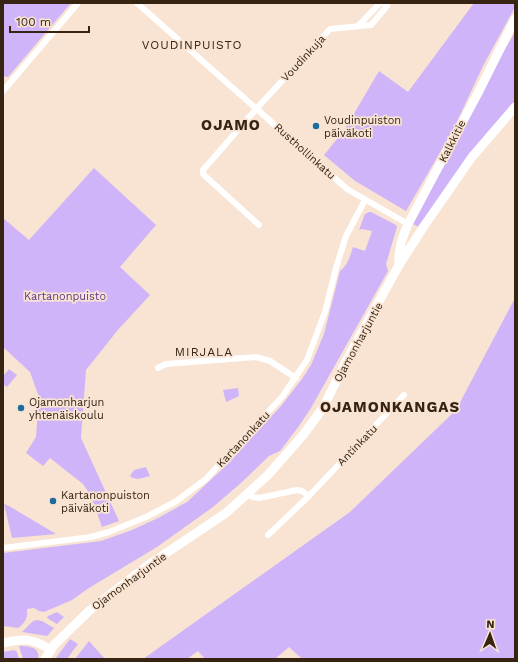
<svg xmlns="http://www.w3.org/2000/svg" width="518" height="662" font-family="'Work Sans',sans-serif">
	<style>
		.green { fill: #cfb4f9 }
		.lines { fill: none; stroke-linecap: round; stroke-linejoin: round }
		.street { stroke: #fff; stroke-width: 6 }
		.secondary { stroke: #fff; stroke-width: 9 }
		.poi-dot { fill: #1c6c9d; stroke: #f9e4d3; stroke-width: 1.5 }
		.labels { text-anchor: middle; stroke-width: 3.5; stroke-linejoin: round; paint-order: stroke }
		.street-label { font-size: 11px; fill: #362312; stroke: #f9e4d3 }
		.poi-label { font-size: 11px; fill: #362312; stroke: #f9e4d3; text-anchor: start }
		.park-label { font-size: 11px; fill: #5e3a8b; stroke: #f9e4d3 }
		.neighbourhood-label { font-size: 12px; letter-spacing: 1px; fill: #362312; stroke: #f9e4d3 }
		.district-label { font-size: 15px; font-weight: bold; letter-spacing: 1px; fill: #362312; stroke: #f9e4d3 }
	</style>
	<rect width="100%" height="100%" fill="#f9e4d3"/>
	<g class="green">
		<polygon points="3,3 71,3 8,77 3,76"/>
		<polygon points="474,3 515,3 515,7 483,66 453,130 406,211 355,181 324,155 345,129 379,71 408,92"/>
		<polygon points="515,32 515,101 488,132 419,227 413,224 491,73"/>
		<polygon points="94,168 156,225 120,267 150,295 117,331 86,370 81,438 119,521 102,527 91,496 83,484 50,458 43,466 26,453 36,437 39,397 30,372 3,347 3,218 29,240"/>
		<path d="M 369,212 L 371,212 L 396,225 L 397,227 L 386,264 L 388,271 L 311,408 L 299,426 L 280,451 L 269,456 L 241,483 L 213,507 L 157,547 L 89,588 L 72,600 L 44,612 L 39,611 L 34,608 L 27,609 C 28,618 25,623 18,628 L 3,626 L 3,553 L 101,541 L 132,530 L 158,518 L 187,502 L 231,461 L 254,435 L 281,406 L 302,379 L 311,365 L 324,334 L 340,271 C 348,265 350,256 353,247 L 365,251 L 372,231 L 362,229 L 359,230 L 365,214 Z"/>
		<polygon points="515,298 515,659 302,659 289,647 275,659 205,659 198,651 187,659 143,659 350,512 456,410"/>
		<polygon points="9,369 17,375 7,387 3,384 3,376"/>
		<polygon points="238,388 239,396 226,402 223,390"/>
		<path d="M 146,467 L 150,476 C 143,478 135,481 130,476 L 134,470 Z"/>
		<polygon points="4,504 9,506 56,534 12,538"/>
		<polygon points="57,612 64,617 57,624 47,618 48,616"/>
		<polygon points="37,620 42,621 54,628 47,636 22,632 33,621"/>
		<polygon points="70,639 78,644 67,659 55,659"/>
		<polygon points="89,641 105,659 75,659"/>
		<path d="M 19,646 C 28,646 41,647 38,659 L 23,659 Z"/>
		<polygon points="14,650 17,652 19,659 3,659 3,652"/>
	</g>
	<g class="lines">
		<g class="street">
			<polyline points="137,3 347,189 408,224"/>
			<polyline points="358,26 380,3"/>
			<polyline points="3,91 78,3"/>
			<polyline points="259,225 203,174 203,170 257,108 330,29 371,25 387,6 383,3"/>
			<polyline points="158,368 166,364 256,357 270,361 296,378"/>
			<polyline points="248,493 252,497 259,498 297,490 302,491 309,496"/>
			<polyline points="268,535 309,496 404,395"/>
			<polyline points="3,548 91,537 109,532 146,517 175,502 206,479 282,397 307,360 325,312 336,268 346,236 365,200"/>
		</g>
		<g class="secondary">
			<path d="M 399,265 C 398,250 402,238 408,224 L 478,93 L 515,19"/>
			<path d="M 3,643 C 24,638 32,638 51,650"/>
			<polyline points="45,659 54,645 90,610 147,566 226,513 268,475 303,435 323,408 345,363 399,265 424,226 472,157 515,107"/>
		</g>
	</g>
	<g class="poi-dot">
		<circle cx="316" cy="126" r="4"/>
		<circle cx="21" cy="408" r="4"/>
		<circle cx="53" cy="501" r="4"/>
	</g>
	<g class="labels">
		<g class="street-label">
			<text transform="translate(303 58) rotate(-47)" y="4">Voudinkuja</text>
			<text transform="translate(452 141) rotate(-63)" y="4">Kalkkitie</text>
			<text transform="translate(305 151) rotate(42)" y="4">Rusthollinkatu</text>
			<text transform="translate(358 342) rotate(-61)" y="4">Ojamonharjuntie</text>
			<text transform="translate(243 439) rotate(-47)" y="4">Kartanonkatu</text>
			<text transform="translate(357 445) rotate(-46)" y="4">Antinkatu</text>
			<text transform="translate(129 581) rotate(-36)" y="4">Ojamonharjuntie</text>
		</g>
		<g class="poi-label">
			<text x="324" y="124">Voudinpuiston<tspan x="324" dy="13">päiväkoti</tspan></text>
			<text x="29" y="406">Ojamonharjun<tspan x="29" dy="13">yhtenäiskoulu</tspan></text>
			<text x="61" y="499">Kartanonpuiston<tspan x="61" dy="13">päiväkoti</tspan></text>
		</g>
		<g class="park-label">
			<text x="65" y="300">Kartanonpuisto</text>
		</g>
		<g class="neighbourhood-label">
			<text x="192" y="49">VOUDINPUISTO</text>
			<text x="204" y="356">MIRJALA</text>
		</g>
		<g class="district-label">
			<text x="231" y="130">OJAMO</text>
			<text x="390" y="412">OJAMONKANGAS</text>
		</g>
	</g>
	<rect width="518" height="662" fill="none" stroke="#362312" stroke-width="8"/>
	<g transform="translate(490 634) rotate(2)" stroke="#f9e4d3" stroke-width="3" paint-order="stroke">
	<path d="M0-3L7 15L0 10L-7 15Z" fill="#362312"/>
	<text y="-6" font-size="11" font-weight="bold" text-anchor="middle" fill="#362312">N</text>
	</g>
	<path d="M10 26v6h79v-6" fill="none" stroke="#362312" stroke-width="2"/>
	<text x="16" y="26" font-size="12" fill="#362312" stroke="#f9e4d3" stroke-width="3" paint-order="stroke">100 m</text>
</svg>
